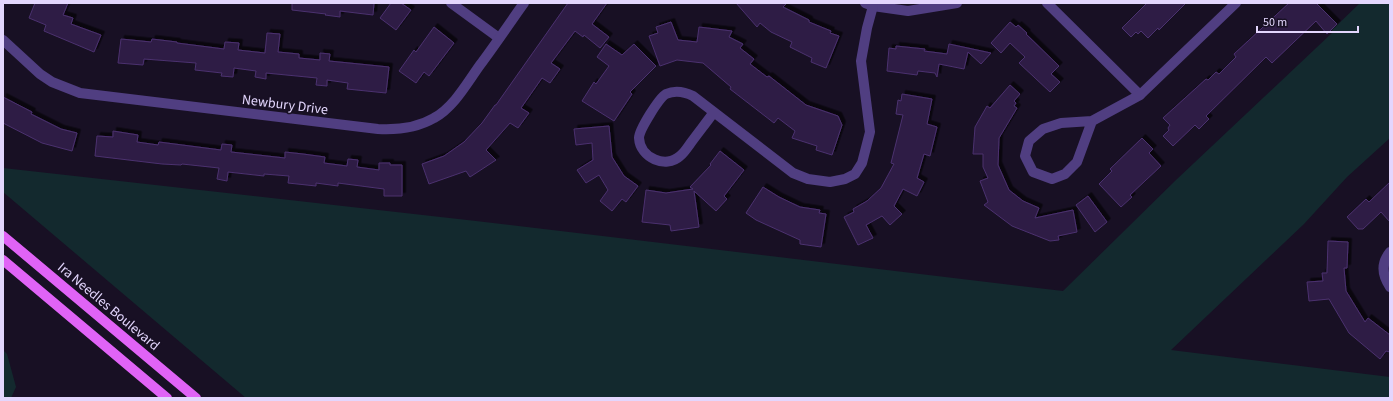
<svg xmlns="http://www.w3.org/2000/svg" width="1393" height="401" font-family="'Source Sans 3',sans-serif">
	<style>
		.green { fill: #13292e }
		.building { fill: #2e1d44; stroke: #4b316f; filter: url(#shadow) }
		.lines { fill: none; stroke-linecap: round; stroke-linejoin: round }
		.minor { stroke: #503e81; stroke-width: 10 }
		.major { stroke: #e063f6; stroke-width: 10 }
		.labels { text-anchor: middle; stroke-width: 3.5; stroke-linejoin: round; paint-order: stroke }
		.street-label { font-size: 14px; fill: #e3d6fd; stroke: #181024 }
	</style>
	<defs>
		<filter id="shadow"><feDropShadow dx="3.5" dy="-3.5" stdDeviation="0" flood-color="#0009"/></filter>
	</defs>
	<rect width="100%" height="100%" fill="#181024"/>
	<g class="green">
		<polygon points="1360,3 1390,3 1390,138 1347,177 1304,224 1171,350 1390,377 1390,398 246,398 3,192 3,168 476,221 1063,291 1176,180 1333,32 1332,30"/>
		<polygon points="3,350 7,354 16,387 11,398 3,398"/>
	</g>
	<g class="building">
		<polygon points="35,3 68,3 63,15 73,18 71,24 101,35 94,52 44,31 46,25 29,18"/>
		<polygon points="292,3 374,3 373,15 340,11 340,17 325,15 326,14 292,10"/>
		<polygon points="391,3 401,3 411,10 396,30 380,18"/>
		<polygon points="568,3 607,3 592,24 609,37 600,48 584,35 583,37 575,31 551,63 560,69 550,83 542,78 521,108 529,113 518,128 510,123 486,150 496,160 470,177 466,171 429,184 422,164 444,156 464,142 482,123 495,105 496,105"/>
		<polygon points="736,3 787,3 783,7 809,20 809,22 831,31 830,33 839,36 826,68 811,62 812,58 790,47 792,42 771,32 760,23 757,27"/>
		<polygon points="1147,3 1186,3 1159,30 1158,28 1148,38 1141,31 1138,34 1136,32 1131,37 1122,28"/>
		<polygon points="1289,3 1316,3 1337,24 1327,34 1316,21 1272,63 1266,57 1206,116 1209,119 1199,129 1195,125 1173,146 1163,136 1169,130 1168,128 1170,125 1163,118 1206,79 1208,80 1216,72 1219,74 1236,57 1234,54"/>
		<polygon points="671,22 678,40 697,42 699,27 732,31 729,37 743,44 740,48 754,59 750,64 767,77 769,76 806,105 838,116 842,125 832,155 816,150 817,146 792,138 795,131 778,118 774,123 730,89 731,87 703,63 677,60 660,66 649,36 658,33 656,27"/>
		<polygon points="1010,22 1016,27 1018,25 1027,33 1026,34 1059,66 1051,74 1060,82 1050,92 1019,63 1025,57 1010,43 1001,53 991,43"/>
		<polygon points="434,27 454,43 429,76 424,72 416,83 399,71 414,50 416,52"/>
		<polygon points="267,33 280,34 278,52 299,54 299,58 320,60 320,53 330,54 329,61 389,67 386,93 347,89 348,83 327,80 327,86 316,85 317,78 266,73 266,79 255,77 256,71 234,68 233,77 221,76 222,73 195,70 196,63 144,59 143,65 118,63 121,39 151,42 152,39 177,42 177,43 224,49 225,42 239,43 238,50 265,53"/>
		<polygon points="606,44 622,55 634,44 656,66 630,92 632,94 614,121 582,101 594,82 596,84 609,66 597,57"/>
		<polygon points="949,44 991,53 981,64 968,52 964,69 939,64 937,77 935,73 918,71 917,75 887,71 889,48 896,49 896,46 925,49 924,51 947,54"/>
		<polygon points="1010,85 1020,94 1014,101 1016,103 1014,106 1017,108 999,138 998,165 1009,190 1023,201 1039,208 1035,218 1073,210 1077,232 1058,236 1059,240 1050,241 1012,226 984,205 988,202 980,181 988,178 983,167 983,154 973,154 975,127 987,106 990,108"/>
		<polygon points="902,94 932,99 927,124 937,127 930,156 924,154 917,178 924,182 917,196 903,189 894,206 902,214 890,225 882,216 866,225 873,238 858,245 844,217 854,212 853,209 867,201 881,188 894,164 891,163 903,115 896,114 898,100 901,101"/>
		<polygon points="3,97 32,112 31,114 61,129 77,133 72,151 42,143 3,123"/>
		<polygon points="609,126 612,157 624,176 638,186 626,202 622,199 612,211 600,201 608,190 599,175 586,183 577,170 593,160 592,143 576,145 574,129"/>
		<polygon points="113,131 138,135 137,142 158,145 159,142 221,150 222,144 232,145 231,152 285,158 285,152 303,154 325,157 324,163 347,166 348,159 358,160 357,167 379,170 379,163 390,163 390,165 402,165 402,196 384,196 384,189 338,183 338,186 316,183 316,186 288,183 289,176 264,174 264,176 228,172 227,181 217,179 219,168 182,164 181,165 162,164 95,156 97,136 113,137"/>
		<polygon points="1142,138 1153,149 1149,153 1161,166 1130,195 1132,197 1121,207 1099,184 1112,171 1110,169"/>
		<polygon points="720,151 744,170 724,196 727,199 716,211 694,191 699,227 671,231 670,225 642,222 646,190 666,193 693,189 690,187 711,165 710,164"/>
		<polygon points="1390,182 1390,222 1381,212 1363,229 1358,229 1347,217 1366,199 1369,202"/>
		<polygon points="763,187 779,197 800,207 820,210 819,213 826,214 821,247 800,244 800,240 756,220 746,213"/>
		<polygon points="1088,196 1107,222 1095,232 1076,205"/>
		<polygon points="1328,241 1348,242 1347,268 1344,268 1346,291 1365,322 1368,318 1390,335 1390,352 1386,351 1380,359 1349,333 1329,299 1309,301 1307,282 1323,281 1322,273 1327,273"/>
	</g>
	<g class="lines">
		<g class="minor">
			<polyline points="451,3 499,38"/>
			<polyline points="865,3 873,6 908,11 957,3"/>
			<polyline points="1047,3 1140,95"/>
			<path d="M 3,40 L 40,74 L 52,82 L 80,93 L 378,129 C 397,130 417,128 434,118 C 454,107 467,83 480,65 C 495,45 509,24 524,3"/>
			<path d="M 714,112 C 706,123 698,133 690,144 C 687,148 684,153 680,156 C 666,169 640,158 639,138 C 639,130 659,98 666,94 C 675,90 685,92 693,96 L 793,173 L 808,179 L 830,182 L 845,179 L 855,174 L 862,163 L 870,132 L 861,61 L 867,28 L 873,6"/>
			<polyline points="1092,121 1077,162 1065,174 1052,179 1033,172 1025,156 1029,141 1043,129 1061,123 1092,121 1140,95 1236,3"/>
			<path d="M 1390,252 C 1381,263 1382,275 1390,287"/>
		</g>
		<g class="major">
			<polyline points="3,236 196,398"/>
			<polyline points="3,260 167,398"/>
		</g>
	</g>
	<g class="labels">
		<g class="street-label">
			<text transform="translate(285 104) rotate(7)" y="5">Newbury Drive</text>
			<text transform="translate(109 306) rotate(40)" y="5">Ira Needles Boulevard</text>
		</g>
	</g>
	<rect width="1393" height="401" fill="none" stroke="#e3d6fd" stroke-width="8"/>
	<path d="M1257 26v6h101v-6" fill="none" stroke="#e3d6fd" stroke-width="2"/>
	<text x="1263" y="26" font-size="12" fill="#e3d6fd" stroke="#181024" stroke-width="3" paint-order="stroke">50 m</text>
</svg>
